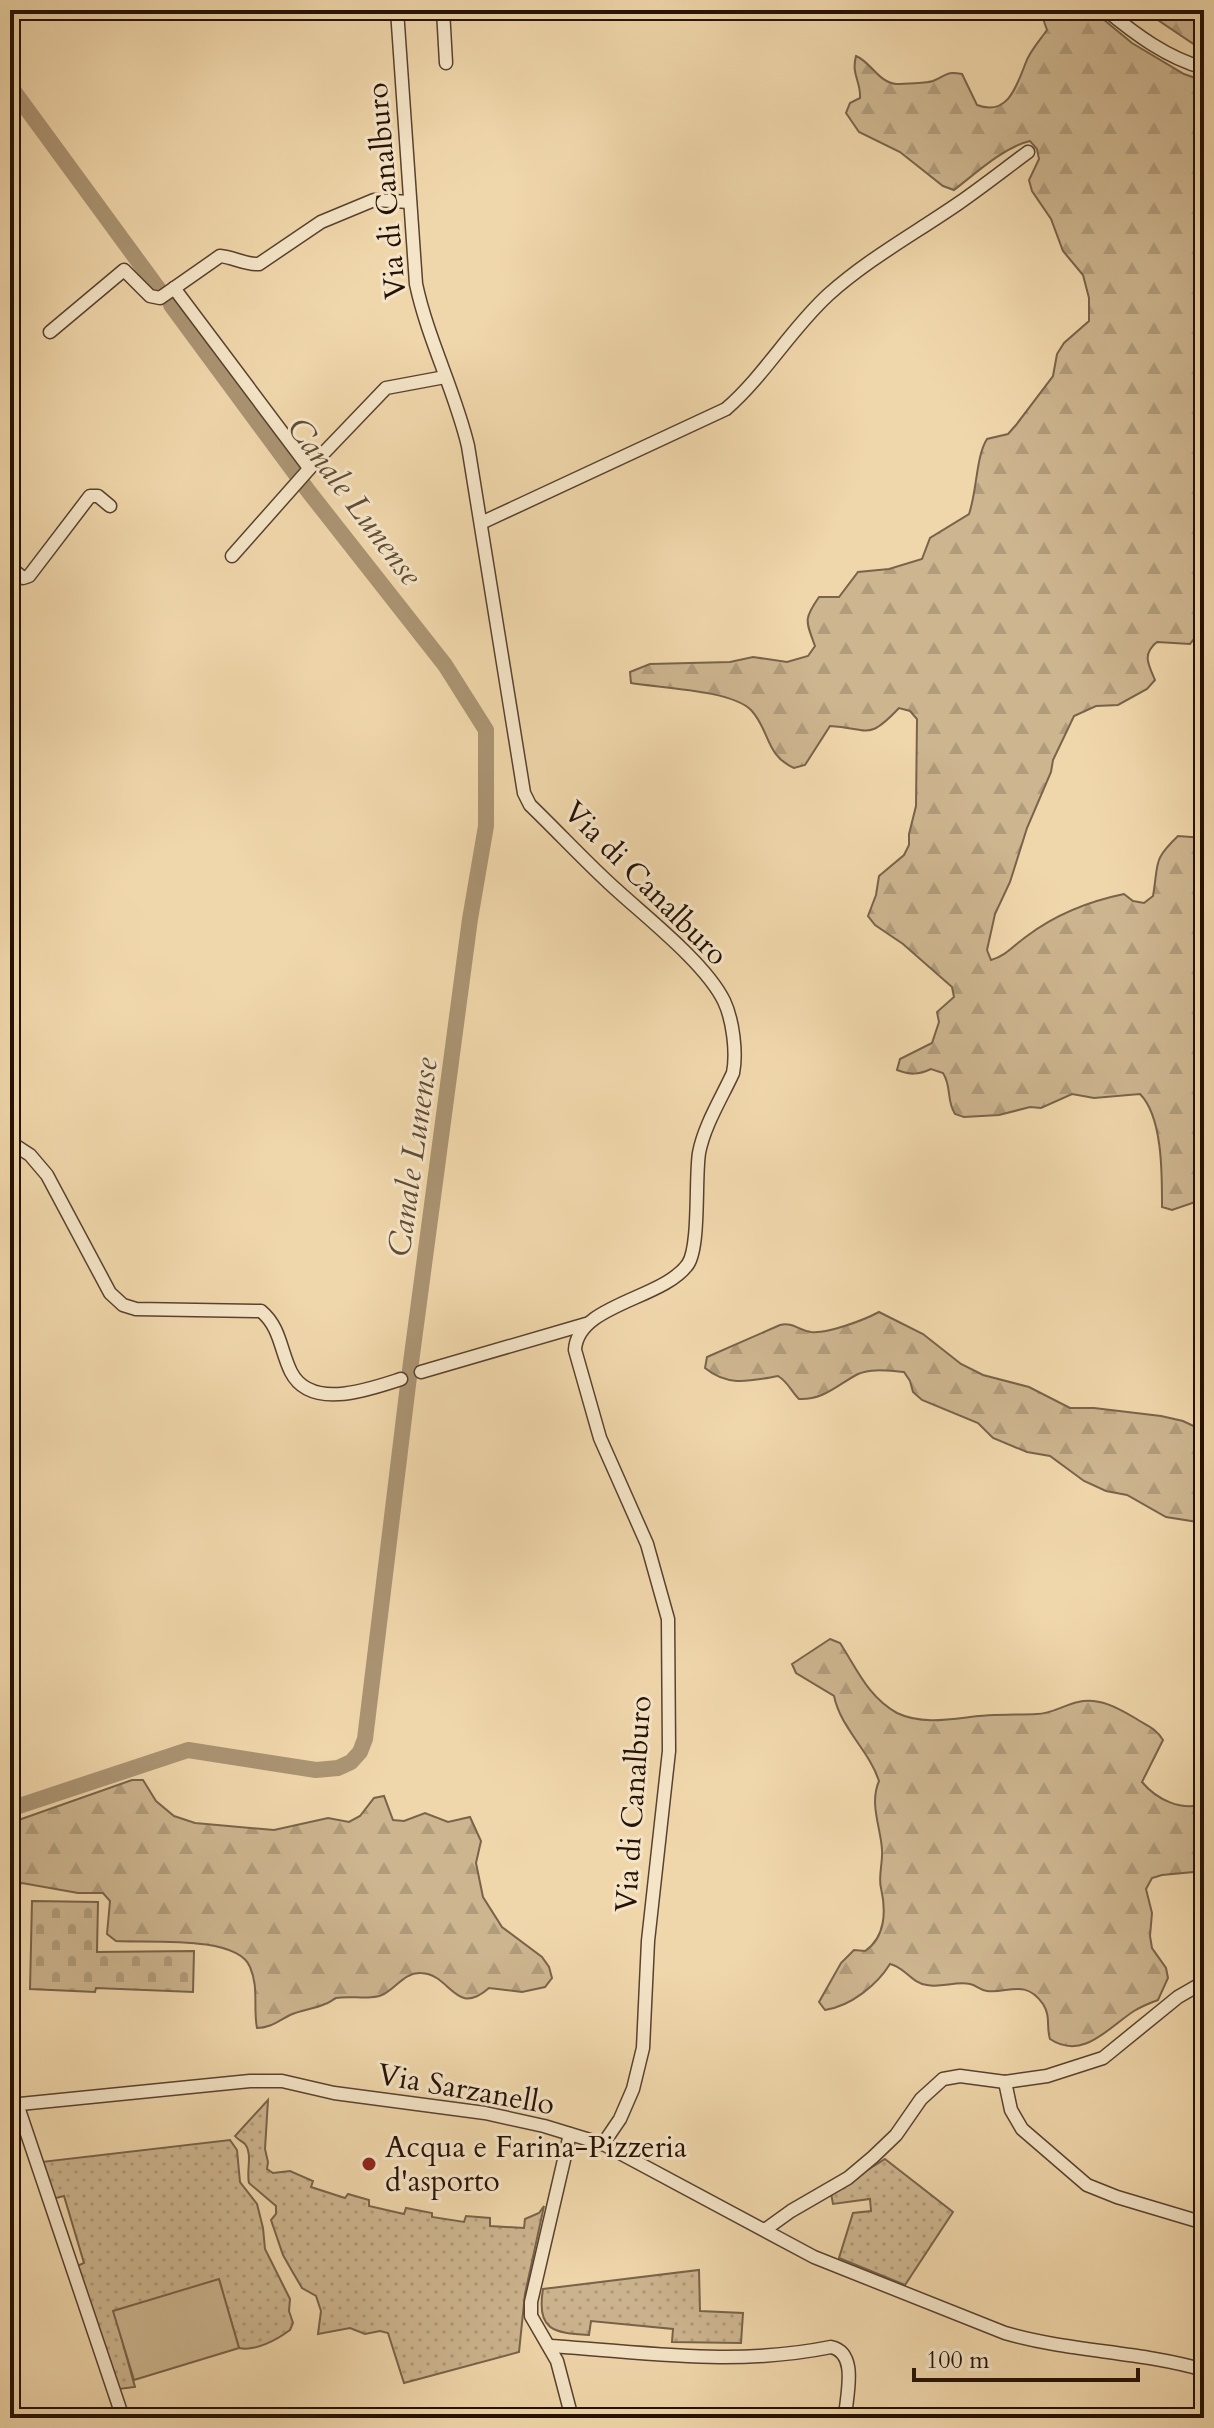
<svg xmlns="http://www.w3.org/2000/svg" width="1214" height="2428" font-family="Cardo,serif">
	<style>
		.grass { fill: url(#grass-dots); stroke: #79634a; stroke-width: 2 }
		.forest { fill: url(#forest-firs); stroke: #79634a; stroke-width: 2 }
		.cemetery { fill: url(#cemetery-stones); stroke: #79634a; stroke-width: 2 }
		.pitch { fill: #cdb58f; stroke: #79634a; stroke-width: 2 }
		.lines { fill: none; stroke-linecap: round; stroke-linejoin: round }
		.canal { stroke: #ab9473; stroke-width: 16 }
		.minor-casing { stroke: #58422f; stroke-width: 15 }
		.minor { stroke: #f5e5c8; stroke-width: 12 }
		.poi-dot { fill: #8f2418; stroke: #f5e5c8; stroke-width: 3 }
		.labels { text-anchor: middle; stroke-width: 6; stroke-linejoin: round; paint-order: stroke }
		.street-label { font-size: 30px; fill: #251106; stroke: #f5e5c8 }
		.poi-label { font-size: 30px; fill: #251106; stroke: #f5e5c8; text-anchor: start }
		.water-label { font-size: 32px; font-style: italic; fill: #614c37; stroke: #f5e5c8 }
	</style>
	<defs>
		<pattern id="grass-dots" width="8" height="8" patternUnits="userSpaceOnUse" patternTransform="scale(2)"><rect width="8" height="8" fill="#cdb58f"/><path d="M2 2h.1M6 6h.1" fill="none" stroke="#b09b7a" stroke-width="1.8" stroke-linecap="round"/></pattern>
		<pattern id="forest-firs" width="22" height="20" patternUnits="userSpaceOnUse" patternTransform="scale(2)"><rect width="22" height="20" fill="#cdb58f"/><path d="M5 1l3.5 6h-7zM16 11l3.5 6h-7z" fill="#b09b7a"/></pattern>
		<pattern id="cemetery-stones" width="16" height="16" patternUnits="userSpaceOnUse" patternTransform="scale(2)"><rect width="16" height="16" fill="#cdb58f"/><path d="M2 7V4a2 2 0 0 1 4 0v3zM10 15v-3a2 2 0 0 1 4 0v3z" fill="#b09b7a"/></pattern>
	</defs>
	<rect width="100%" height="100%" fill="#f0d7ab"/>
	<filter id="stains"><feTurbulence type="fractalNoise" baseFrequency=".0025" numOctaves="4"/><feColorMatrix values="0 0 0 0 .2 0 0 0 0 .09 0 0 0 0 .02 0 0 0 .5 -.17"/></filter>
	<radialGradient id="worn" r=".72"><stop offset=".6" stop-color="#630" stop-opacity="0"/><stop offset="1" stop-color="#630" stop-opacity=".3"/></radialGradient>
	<g class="grass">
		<path d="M 268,2100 L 265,2149 L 268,2162 L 267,2169 L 273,2173 L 290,2171 L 313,2181 L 311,2187 L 345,2198 L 348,2194 L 369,2200 L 369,2206 L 404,2214 L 406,2208 L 432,2213 L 432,2217 L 464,2222 L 466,2216 L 490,2218 L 490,2226 L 524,2228 L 525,2219 L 539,2213 L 544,2206 L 525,2294 L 519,2352 L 404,2383 L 388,2333 L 380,2331 L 365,2334 L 350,2328 L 318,2334 L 321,2311 L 316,2296 L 302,2288 L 292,2271 L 283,2255 L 271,2220 L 276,2214 L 276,2206 L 249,2183 C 246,2171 253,2154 245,2144 C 242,2141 238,2140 235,2136 Z"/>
		<path d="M 230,2140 L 237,2150 L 240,2182 L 257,2204 L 263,2228 L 265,2249 L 290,2299 L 289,2311 L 293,2323 L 290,2330 C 278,2339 255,2352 239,2348 L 219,2280 L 114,2311 L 135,2387 L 119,2389 L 77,2266 L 84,2263 L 64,2196 L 52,2199 L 41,2162 Z"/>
		<polygon points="885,2159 953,2212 905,2285 839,2258 853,2213 871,2211 870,2199 833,2204 831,2193"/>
		<path d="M 699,2270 L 700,2311 L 743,2313 L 741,2343 L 672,2342 L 673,2329 L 591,2321 L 589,2335 C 553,2333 536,2330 543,2289 Z"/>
	</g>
	<g class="forest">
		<path d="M 1040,10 L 1092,10 L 1132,43 L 1184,74 L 1204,81 L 1204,627 L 1190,644 L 1157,642 C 1142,654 1148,664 1155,680 L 1147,689 L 1118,705 L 1096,706 L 1074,716 L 1053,760 L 1051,772 L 1027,828 L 1010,882 L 995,914 L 987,950 L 991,960 C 1006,956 1014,945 1027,936 C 1055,915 1090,901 1124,894 L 1133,901 L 1144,903 L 1153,896 C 1159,862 1152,861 1178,836 L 1204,838 L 1204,1199 L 1172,1210 L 1162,1207 C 1162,1176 1163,1117 1140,1094 L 1094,1098 L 1072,1094 L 1041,1108 L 1030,1107 L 999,1115 L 964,1117 L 955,1114 C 946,1100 952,1087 943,1073 L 931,1069 C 918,1075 910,1075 897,1070 L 900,1059 L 932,1043 L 939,1022 L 937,1012 L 954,997 L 952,987 L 903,944 L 875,925 L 868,916 L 876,895 L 879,876 L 904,855 L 909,845 L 909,834 L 916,806 L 917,719 L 910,711 L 899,708 C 867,742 869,728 830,726 L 805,765 L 794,768 C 765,755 770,730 751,710 C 731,690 660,688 631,683 L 630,672 L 650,664 L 730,662 L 753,657 L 787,662 L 808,656 L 815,646 C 806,621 803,620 819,597 L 839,597 L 858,572 L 889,569 L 922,559 L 930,538 L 969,514 C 977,491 976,456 987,439 L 1008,434 L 1016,425 L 1053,376 L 1057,354 L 1064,343 L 1089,321 L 1089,298 L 1083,275 L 1063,251 L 1051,219 L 1032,191 L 1029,180 L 1039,159 L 1037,149 L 1030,141 C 1004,147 976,173 954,190 L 943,186 L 900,152 L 859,132 L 846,113 L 850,103 L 860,98 C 861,81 851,75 856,56 C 871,62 878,82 896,84 C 902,84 928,83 933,81 C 947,75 946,71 962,74 L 977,105 C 1008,117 1017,85 1026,62 C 1030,51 1040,40 1047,30 Z"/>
		<polygon points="1143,10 1204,10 1204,51"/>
		<path d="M 879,1312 L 923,1334 L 961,1364 L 983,1375 L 1029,1387 L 1070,1408 L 1094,1408 L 1161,1416 L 1183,1421 L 1204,1431 L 1204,1523 L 1166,1517 L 1127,1495 L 1106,1491 L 1084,1481 L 1050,1456 L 1027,1452 L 993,1438 L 978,1423 L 922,1400 L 913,1392 L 910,1381 L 904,1372 C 889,1371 872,1368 858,1374 C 837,1385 824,1400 799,1399 C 791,1391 788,1382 778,1376 C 750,1381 728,1387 705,1368 L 707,1357 L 780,1325 C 793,1322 798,1330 811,1332 C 827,1334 864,1320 879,1312 Z"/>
		<path d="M 830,1639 L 840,1643 C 857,1669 868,1697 897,1713 C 920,1724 946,1720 970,1717 C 992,1714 1015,1715 1037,1714 C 1051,1714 1064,1705 1078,1702 C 1099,1697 1118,1708 1135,1718 C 1147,1726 1156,1728 1163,1740 L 1142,1782 C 1157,1800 1181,1811 1204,1804 L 1204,1871 L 1162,1875 L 1152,1878 L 1146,1889 L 1152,1913 L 1150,1936 L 1152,1948 L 1166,1968 L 1168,1978 L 1158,2000 C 1150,2003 1142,2006 1134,2011 C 1109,2027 1083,2061 1050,2039 C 1046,2027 1051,2016 1043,2004 C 1025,1978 1007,1994 987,1991 C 980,1990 976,1985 970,1984 C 956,1981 941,1988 927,1985 C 911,1983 905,1967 890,1964 C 877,1985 851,2006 825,2010 L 819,2002 L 841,1963 L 854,1950 L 865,1951 C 886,1937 886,1910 881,1888 C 878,1877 883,1862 882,1850 C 881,1828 869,1804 879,1781 C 869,1750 841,1729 834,1696 L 796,1673 L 792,1664 Z"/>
		<path d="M 132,1780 L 143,1780 L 156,1801 L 174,1816 L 195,1823 L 274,1830 L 328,1818 L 349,1822 L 360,1816 L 374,1798 L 384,1796 L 393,1820 L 404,1821 L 425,1813 L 448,1822 L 470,1817 L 481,1841 L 476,1863 L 483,1897 L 502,1927 L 542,1957 L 549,1967 L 552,1978 L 545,1987 L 522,1992 L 489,1988 C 455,2018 451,1974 421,1973 C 405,1972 397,1987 384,1994 C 371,2001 351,1995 336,1998 C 332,2000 329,2003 325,2004 C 314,2009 301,2010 290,2015 C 278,2021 270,2028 257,2028 C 253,2008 259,1987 250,1967 C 237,1935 147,1943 116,1941 L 107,1934 L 110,1901 L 103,1893 L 78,1893 L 22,1883 L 12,1887 L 10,1891 L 10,1823 Z"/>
	</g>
	<polygon class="cemetery" points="32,1901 98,1902 97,1952 194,1951 193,1992 96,1988 95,1992 30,1989"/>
	<polygon class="pitch" points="219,2279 239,2348 134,2380 113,2311"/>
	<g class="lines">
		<g class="canal">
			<polyline points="10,86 160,291"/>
			<polyline points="10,1809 188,1750 316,1770 338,1768 351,1762 360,1752 365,1739 408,1385 470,919 486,826 486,730 445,665 309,492 171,305"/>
		</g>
		<g class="minor-casing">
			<g id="minor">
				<path d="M 397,10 L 416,284 C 428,340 455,391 468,446 L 524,793 L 530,805 C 557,831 582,858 609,883 C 642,914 705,962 724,1001 C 733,1020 737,1053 733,1073 C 721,1099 704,1126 699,1153 C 695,1178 700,1246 688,1264 C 664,1299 577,1304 575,1350 L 600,1438 L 647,1544 L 668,1619 L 669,1751 L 648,1941 L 643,2048 L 633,2089 L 620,2119 L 603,2144"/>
				<polyline points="443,10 446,63"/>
				<path d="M 1106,10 C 1135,34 1167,58 1204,68"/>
				<polyline points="174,288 309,468"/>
				<path d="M 50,332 L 124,270 L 150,296 L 160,298 L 220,256 C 233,257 246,265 259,264 L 321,222 L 374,200 L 410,202"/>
				<path d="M 481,523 L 726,409 C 765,375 790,330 828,295 C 868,259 914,234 959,203 C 982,187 1005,169 1028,152"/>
				<polyline points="232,556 317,460 386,388 445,377"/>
				<polyline points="10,567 23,578 29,576 90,496 98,496 110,506"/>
				<path d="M 10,1142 L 30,1155 L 47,1175 L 110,1293 L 123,1305 L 136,1309 L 261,1311 C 281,1328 280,1350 291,1372 C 311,1411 370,1389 401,1379"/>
				<polyline points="421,1372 586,1324"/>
				<polyline points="1005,2082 1011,2110 1022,2129 1087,2185 1117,2197 1204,2223"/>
				<polyline points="17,2104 123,2418"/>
				<path d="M 10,2105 L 250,2081 L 282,2081 L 334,2093 L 485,2113 L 544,2126 L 603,2144 L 814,2257 L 1005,2333 C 1070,2352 1139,2351 1204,2370"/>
				<polyline points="570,2134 531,2302 531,2316 557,2361 572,2418"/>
				<polyline points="766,2229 791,2211 848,2178 873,2157 896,2135 921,2099 943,2079 960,2076 1005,2082 1047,2076 1103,2058 1178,1997 1204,1982"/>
				<path d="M 549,2346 C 648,2352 731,2367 831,2347 C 859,2353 846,2396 845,2418"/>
			</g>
		</g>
		<use href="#minor" class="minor"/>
	</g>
	<circle class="poi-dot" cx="369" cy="2164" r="8"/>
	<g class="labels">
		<g class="street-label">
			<text transform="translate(386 191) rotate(-95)" y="10">Via di Canalburo</text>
			<text transform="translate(646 883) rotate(45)" y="10">Via di Canalburo</text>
			<text transform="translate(633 1804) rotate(-86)" y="10">Via di Canalburo</text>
			<text transform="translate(466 2089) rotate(10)" y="10">Via Sarzanello</text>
		</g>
		<g class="poi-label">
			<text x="385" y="2157">Acqua e Farina-Pizzeria<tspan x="385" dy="34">d'asporto</tspan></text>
		</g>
		<g class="water-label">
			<text transform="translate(355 501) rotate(53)" y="11">Canale Lunense</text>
			<text transform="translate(412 1157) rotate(-82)" y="11">Canale Lunense</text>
		</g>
	</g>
	<rect width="1214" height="2428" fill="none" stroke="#f0d7ab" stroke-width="40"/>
	<rect x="12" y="12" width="1190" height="2404" fill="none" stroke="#251106" stroke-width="4"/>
	<rect x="20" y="20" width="1174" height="2388" fill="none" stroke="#251106" stroke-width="2"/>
	<path d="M914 2368v12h224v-12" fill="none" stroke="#251106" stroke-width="4"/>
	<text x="926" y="2368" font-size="24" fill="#251106" stroke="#f5e5c8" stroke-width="6" paint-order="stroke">100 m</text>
	<rect width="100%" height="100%" filter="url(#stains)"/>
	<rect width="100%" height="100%" fill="url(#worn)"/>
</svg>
